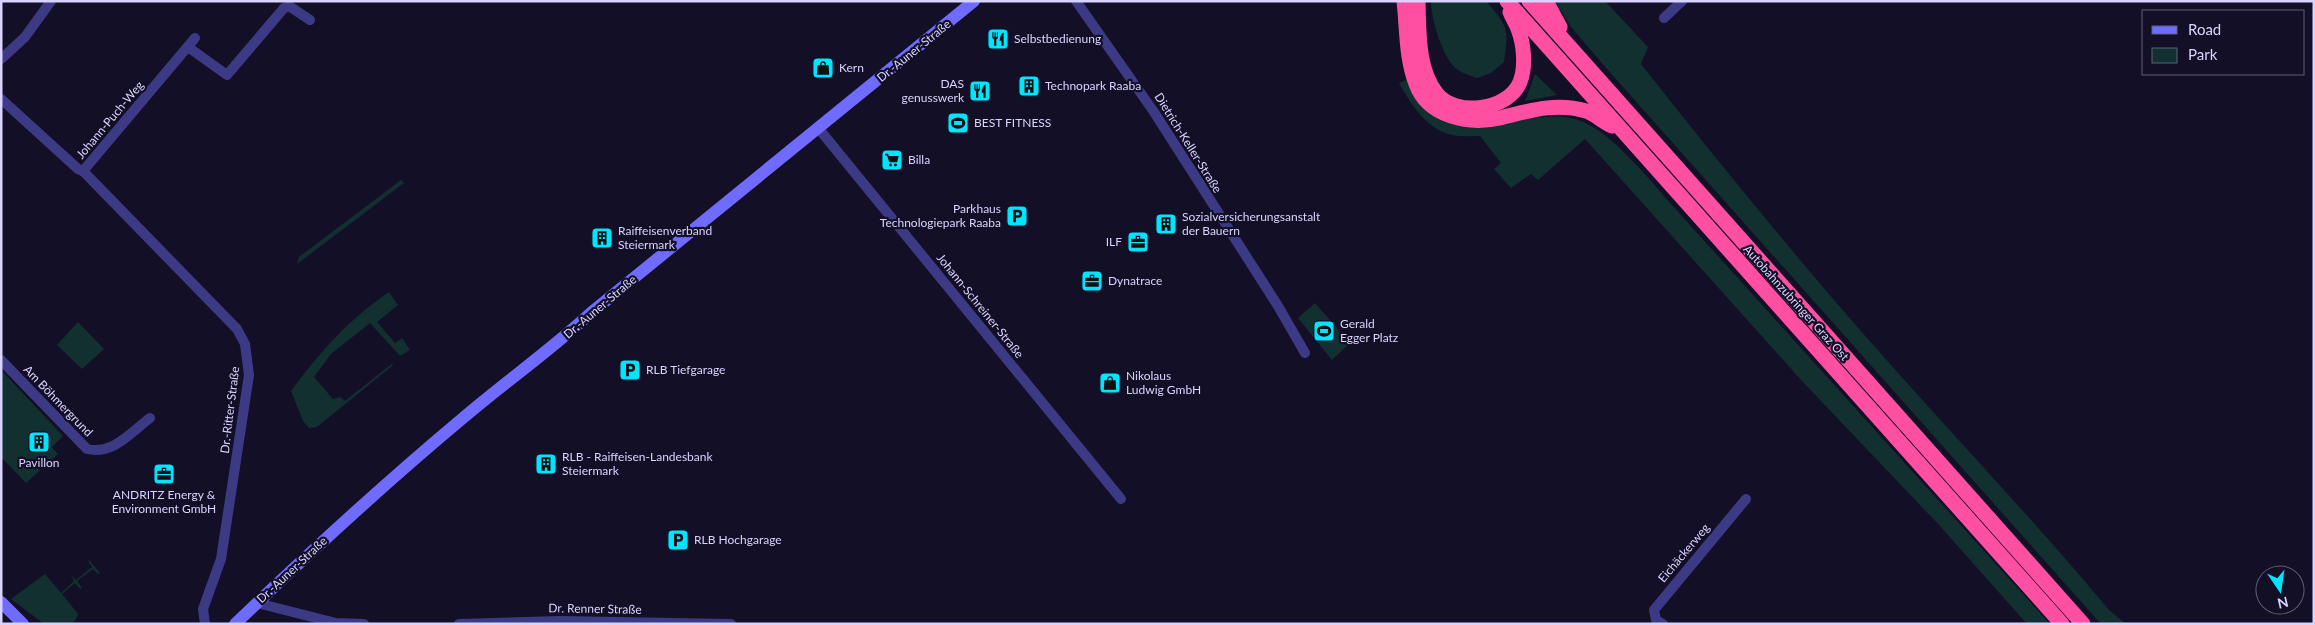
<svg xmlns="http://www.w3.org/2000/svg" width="2315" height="625" font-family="Lato,sans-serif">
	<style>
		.green { fill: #12302f }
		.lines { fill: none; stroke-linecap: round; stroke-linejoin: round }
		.street { stroke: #3d3a85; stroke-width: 10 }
		.secondary { stroke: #6f6bff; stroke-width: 12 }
		.highway { stroke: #ff4fa3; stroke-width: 15 }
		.labels { text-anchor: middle; stroke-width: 4.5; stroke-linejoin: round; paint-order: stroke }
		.poi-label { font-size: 12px; fill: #d9d4ff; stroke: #130f26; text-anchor: start }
		.street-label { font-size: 12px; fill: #d9d4ff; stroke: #130f26 }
	</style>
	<rect width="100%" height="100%" fill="#130f26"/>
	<g class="green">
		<path d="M 1431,1 L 1486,1 C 1508,27 1509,28 1504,62 L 1491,73 L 1477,78 C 1471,76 1464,74 1458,70 C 1443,60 1431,19 1431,1 Z"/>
		<path d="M 1555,1 L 1605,1 L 1648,47 L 1641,64 C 1712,154 1785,244 1860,330 C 1942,424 2029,514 2109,610 L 2126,624 L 2101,624 L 1607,69 L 1571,27 Z"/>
		<polygon points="1535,74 1557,95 1525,101"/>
		<path d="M 1407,80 C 1416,89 1436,116 1447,121 C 1481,140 1537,106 1578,120 C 1610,130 1649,179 1671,204 L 2050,624 L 2027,624 L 1939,525 L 1802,381 L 1585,139 L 1538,180 L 1531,174 L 1511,188 L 1494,169 L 1501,163 L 1480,136 C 1471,136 1461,137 1452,135 C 1426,129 1411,104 1399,83 Z"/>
		<polygon points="401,180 404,183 297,264 299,257"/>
		<path d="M 389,292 L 398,305 L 377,322 L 395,343 L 402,338 L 410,350 L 400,356 L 370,323 L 331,354 L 314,377 L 333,399 L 340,397 L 345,401 L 393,363 L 392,366 L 317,427 L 309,428 L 303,421 L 291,391 C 320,352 348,320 389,292 Z"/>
		<polygon points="1315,303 1350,343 1332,360 1298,318"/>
		<polygon points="78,322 104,349 82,369 57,345"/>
		<polygon points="1,370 63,436 52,447 58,454 26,483 1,457"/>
		<polygon points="89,560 100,573 98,574 93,569 77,581 82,588 80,589 75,583 62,594 78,614 76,619 71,624 44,624 11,599 45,574 61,593 74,581 71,575 76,580 92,567 88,561"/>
	</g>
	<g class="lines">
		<g class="street">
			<polyline points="1076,1 1154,112 1278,306 1305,353"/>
			<polyline points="1664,18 1682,1"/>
			<polyline points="188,47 227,75 284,8 289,6 310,20"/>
			<polyline points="1,59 25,37 51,1"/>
			<polyline points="1,99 78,169 83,171 195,38"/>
			<polyline points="819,129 1121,499"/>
			<polyline points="83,171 237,329 245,344 249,375 221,559 203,609 205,624"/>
			<path d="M 1,360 L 87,449 C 113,455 130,433 150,418"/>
			<polyline points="257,603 336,623 364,624"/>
			<polyline points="459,624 560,621 731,624"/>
			<polyline points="1663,624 1656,620 1654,610 1746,499"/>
		</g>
		<g class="secondary">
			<polyline points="1,602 23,624"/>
			<path d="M 235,624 C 309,553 384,484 463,418 C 505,382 551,350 592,312 L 974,1"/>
		</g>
		<g class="highway">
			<path d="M 1404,1 C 1407,28 1406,59 1416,84 C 1428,117 1469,125 1500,118 C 1529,111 1555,102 1586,111 C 1595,114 1603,122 1612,126"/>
			<path d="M 1418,1 C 1419,31 1417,69 1437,94 C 1456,117 1508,111 1520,82 C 1526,67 1524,44 1518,29 C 1516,23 1512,18 1510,12"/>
			<polyline points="1507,1 2062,624"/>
			<polyline points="1529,1 2083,624"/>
			<polyline points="1546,1 1560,27"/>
		</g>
	</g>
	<defs>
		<g id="restaurant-square" transform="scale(1.125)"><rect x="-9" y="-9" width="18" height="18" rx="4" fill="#00e5ff" stroke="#130f26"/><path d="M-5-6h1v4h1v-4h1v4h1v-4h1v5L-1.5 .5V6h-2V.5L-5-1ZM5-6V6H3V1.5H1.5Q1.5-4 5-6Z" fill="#111"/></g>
		<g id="shop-square" transform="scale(1.125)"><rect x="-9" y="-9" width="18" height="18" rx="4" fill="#00e5ff" stroke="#130f26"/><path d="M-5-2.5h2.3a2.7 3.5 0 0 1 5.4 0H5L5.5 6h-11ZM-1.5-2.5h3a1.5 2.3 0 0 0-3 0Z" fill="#111"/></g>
		<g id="building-square" transform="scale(1.125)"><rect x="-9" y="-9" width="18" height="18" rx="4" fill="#00e5ff" stroke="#130f26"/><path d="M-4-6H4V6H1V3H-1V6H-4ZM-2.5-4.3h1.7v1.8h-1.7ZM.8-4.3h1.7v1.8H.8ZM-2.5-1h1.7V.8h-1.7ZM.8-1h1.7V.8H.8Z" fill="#111"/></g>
		<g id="stadium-square" transform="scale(1.125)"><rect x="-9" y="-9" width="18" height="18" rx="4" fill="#00e5ff" stroke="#130f26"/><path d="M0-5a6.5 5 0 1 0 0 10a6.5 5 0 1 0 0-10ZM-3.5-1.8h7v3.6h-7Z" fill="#111"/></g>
		<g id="supermarket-square" transform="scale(1.125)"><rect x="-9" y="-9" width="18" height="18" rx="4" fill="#00e5ff" stroke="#130f26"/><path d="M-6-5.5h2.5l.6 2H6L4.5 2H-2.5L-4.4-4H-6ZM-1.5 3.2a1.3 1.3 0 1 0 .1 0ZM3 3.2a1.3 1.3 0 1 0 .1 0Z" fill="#111"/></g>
		<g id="parking-square" transform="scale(1.125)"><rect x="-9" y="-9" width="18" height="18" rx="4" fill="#00e5ff" stroke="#130f26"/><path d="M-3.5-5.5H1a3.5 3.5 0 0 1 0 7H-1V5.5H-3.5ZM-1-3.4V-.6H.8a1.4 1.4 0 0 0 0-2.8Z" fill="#111"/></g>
		<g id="office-square" transform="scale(1.125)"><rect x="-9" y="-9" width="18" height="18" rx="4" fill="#00e5ff" stroke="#130f26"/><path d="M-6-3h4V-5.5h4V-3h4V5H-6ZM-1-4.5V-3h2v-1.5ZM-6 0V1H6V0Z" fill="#111"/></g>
	</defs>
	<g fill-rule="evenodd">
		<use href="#restaurant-square" x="998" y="39"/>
		<use href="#shop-square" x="823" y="68"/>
		<use href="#building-square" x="1029" y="86"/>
		<use href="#restaurant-square" x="980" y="91"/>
		<use href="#stadium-square" x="958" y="123"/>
		<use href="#supermarket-square" x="892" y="160"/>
		<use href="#parking-square" x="1017" y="216"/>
		<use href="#building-square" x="1166" y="224"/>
		<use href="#building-square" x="602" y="238"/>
		<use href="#office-square" x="1138" y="242"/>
		<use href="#office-square" x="1092" y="281"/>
		<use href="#stadium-square" x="1324" y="331"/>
		<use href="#parking-square" x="630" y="370"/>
		<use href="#shop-square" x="1110" y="383"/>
		<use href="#building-square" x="39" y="442"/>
		<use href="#building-square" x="546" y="464"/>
		<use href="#office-square" x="164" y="474"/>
		<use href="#parking-square" x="678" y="540"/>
	</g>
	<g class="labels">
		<g class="poi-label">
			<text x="1014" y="43">Selbstbedienung</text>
			<text x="839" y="72">Kern</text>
			<text x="964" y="88" text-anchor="end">DAS<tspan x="964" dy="14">genusswerk</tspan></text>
			<text x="1045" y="90">Technopark Raaba</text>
			<text x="974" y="127">BEST FITNESS</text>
			<text x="908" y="164">Billa</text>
			<text x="1001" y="213" text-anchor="end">Parkhaus<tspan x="1001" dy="14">Technologiepark Raaba</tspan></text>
			<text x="1182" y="221">Sozialversicherungsanstalt<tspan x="1182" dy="14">der Bauern</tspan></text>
			<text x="618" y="235">Raiffeisenverband<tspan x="618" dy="14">Steiermark</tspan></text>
			<text x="1122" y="246" text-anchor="end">ILF</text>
			<text x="1108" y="285">Dynatrace</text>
			<text x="1340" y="328">Gerald<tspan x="1340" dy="14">Egger Platz</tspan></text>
			<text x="646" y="374">RLB Tiefgarage</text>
			<text x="1126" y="380">Nikolaus<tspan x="1126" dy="14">Ludwig GmbH</tspan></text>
			<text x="562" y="461">RLB - Raiffeisen-Landesbank<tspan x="562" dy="14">Steiermark</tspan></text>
			<text x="39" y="467" text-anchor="middle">Pavillon</text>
			<text x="164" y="499" text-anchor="middle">ANDRITZ Energy &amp;<tspan x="164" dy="14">Environment GmbH</tspan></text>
			<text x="694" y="544">RLB Hochgarage</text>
		</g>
		<g class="street-label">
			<text transform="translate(914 51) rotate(-39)" y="4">Dr.-Auner-Straße</text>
			<text transform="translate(110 120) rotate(-50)" y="4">Johann-Puch-Weg</text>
			<text transform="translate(1188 143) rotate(58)" y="4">Dietrich-Keller-Straße</text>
			<text transform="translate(1796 303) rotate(48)" y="4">Autobahnzubringer Graz Ost</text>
			<text transform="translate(980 306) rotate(51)" y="4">Johann-Schreiner-Straße</text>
			<text transform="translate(600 307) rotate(-40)" y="4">Dr.-Auner-Straße</text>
			<text transform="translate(58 401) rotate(46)" y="4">Am Böhmergrund</text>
			<text transform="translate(230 410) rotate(-83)" y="4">Dr.-Ritter-Straße</text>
			<text transform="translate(1684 553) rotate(-50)" y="4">Eichäckerweg</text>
			<text transform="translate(292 570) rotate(-43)" y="4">Dr.-Auner-Straße</text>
			<text transform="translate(595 609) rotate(1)" y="4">Dr. Renner Straße</text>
		</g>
	</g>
	<rect width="2315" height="625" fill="none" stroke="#d9d4ff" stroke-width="5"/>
	<rect x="2142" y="10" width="162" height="65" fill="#130f26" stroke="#625e7d"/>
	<rect x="2152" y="26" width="25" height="8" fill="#6f6bff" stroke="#625e7d"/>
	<text x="2188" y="35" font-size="15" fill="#d9d4ff">Road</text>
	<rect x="2152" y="48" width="25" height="15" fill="#12302f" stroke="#625e7d"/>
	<text x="2188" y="60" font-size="15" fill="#d9d4ff">Park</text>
	<g transform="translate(2280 590) rotate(167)"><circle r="24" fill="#130f26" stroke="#625e7d"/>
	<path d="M0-4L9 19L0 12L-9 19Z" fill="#00e5ff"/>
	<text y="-8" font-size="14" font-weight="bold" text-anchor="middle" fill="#d9d4ff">N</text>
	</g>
</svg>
